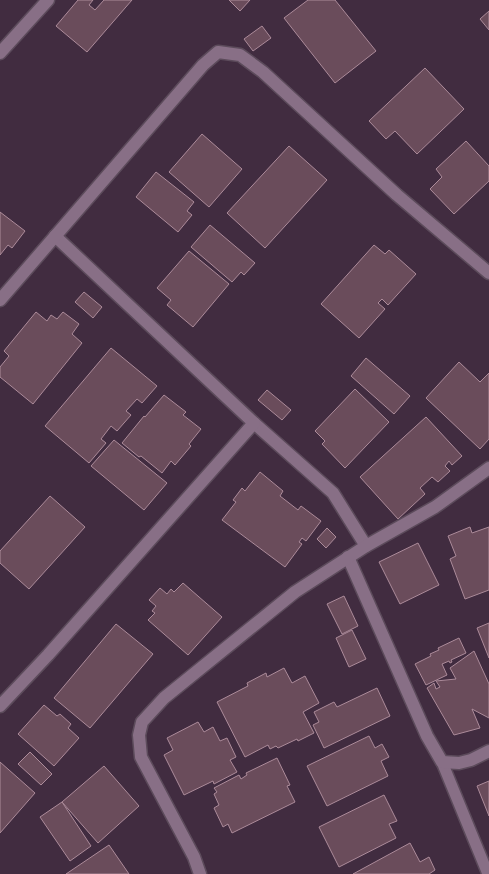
<svg xmlns="http://www.w3.org/2000/svg" width="489" height="874" font-family="'Source Sans 3',sans-serif">
	<style>
		.building { fill: #6a4c5b; stroke: #ac8b9a }
		.lines { fill: none; stroke-linecap: round; stroke-linejoin: round }
		.service-casing { stroke: #5c4b5b; stroke-width: 14 }
		.minor-casing { stroke: #5c4b5b; stroke-width: 15 }
		.service { stroke: #886f86; stroke-width: 11 }
		.minor { stroke: #886f86; stroke-width: 12 }
	</style>
	<rect width="100%" height="100%" fill="#412c40"/>
	<g class="building">
		<polygon points="78,0 93,0 89,5 95,10 104,0 132,0 87,52 56,26"/>
		<polygon points="229,0 250,0 240,11"/>
		<polygon points="308,0 335,0 376,51 335,83 284,18"/>
		<polygon points="489,11 489,30 480,19"/>
		<polygon points="262,26 271,38 253,51 244,39"/>
		<polygon points="425,68 464,109 417,154 395,131 386,139 369,121"/>
		<polygon points="202,134 242,169 209,207 169,172"/>
		<polygon points="466,141 489,166 489,181 454,214 430,189 442,177 436,169"/>
		<polygon points="289,146 327,180 265,248 227,213"/>
		<polygon points="156,172 194,202 187,211 192,215 178,232 136,197"/>
		<polygon points="0,212 25,231 12,248 8,245 0,255"/>
		<polygon points="210,225 255,263 244,275 241,272 232,282 191,247"/>
		<polygon points="374,245 385,254 389,250 416,274 388,305 382,299 378,303 385,309 359,338 321,304"/>
		<polygon points="189,251 229,284 193,327 167,305 171,300 157,288"/>
		<polygon points="84,292 102,307 93,318 75,302"/>
		<polygon points="36,312 47,321 51,315 57,319 63,312 79,324 72,334 82,343 33,404 0,377 0,367 9,356 4,351"/>
		<polygon points="111,348 157,386 142,403 137,399 126,411 131,415 117,431 111,426 101,439 106,443 89,463 45,426"/>
		<polygon points="366,358 410,396 394,414 351,376"/>
		<polygon points="459,362 480,382 489,373 489,439 480,449 426,398"/>
		<polygon points="355,389 389,422 345,468 322,444 325,441 315,431"/>
		<polygon points="267,390 291,410 282,420 258,400"/>
		<polygon points="164,395 186,412 183,415 201,429 189,444 191,446 175,465 171,461 162,473 141,456 139,457 122,443 144,416 145,417"/>
		<polygon points="426,417 462,456 452,465 449,461 445,466 450,471 438,482 432,477 420,488 425,494 398,519 360,477"/>
		<polygon points="114,440 167,483 144,510 91,466"/>
		<polygon points="260,472 283,491 280,496 298,510 301,506 321,521 306,541 302,538 299,542 302,544 285,567 222,520 236,502 233,500 242,488 245,491"/>
		<polygon points="50,496 85,527 29,589 0,563 0,551"/>
		<polygon points="470,527 472,533 489,527 489,590 465,599 450,559 456,556 448,536"/>
		<polygon points="327,528 336,537 326,548 317,539"/>
		<polygon points="418,543 439,585 400,604 379,562"/>
		<polygon points="183,583 222,617 188,655 148,620 155,613 152,611 156,606 149,600 160,588 167,594 171,589 174,592"/>
		<polygon points="344,596 358,626 342,634 327,604"/>
		<polygon points="489,623 489,658 477,628"/>
		<polygon points="116,624 153,654 90,728 54,698"/>
		<polygon points="352,630 366,659 349,667 336,638"/>
		<polygon points="459,638 466,653 451,660 452,662 450,663 449,661 442,664 447,675 426,685 415,664 431,656 430,654 439,650 438,648"/>
		<polygon points="474,651 489,684 489,718 472,709 480,728 454,735 427,688 434,683 436,689 440,687 436,681 456,679 450,668"/>
		<polygon points="284,668 292,683 305,676 319,703 303,712 314,733 298,741 297,739 278,748 276,746 270,749 268,745 245,757 217,702 248,686 247,683 266,673 267,677"/>
		<polygon points="377,688 390,716 324,748 313,725 319,722 314,712 334,702 337,707"/>
		<polygon points="44,705 57,716 60,714 71,724 68,728 79,738 54,766 18,734"/>
		<polygon points="198,722 204,732 213,727 220,741 227,738 236,757 230,760 237,772 214,784 213,781 184,795 164,755 173,750 167,738"/>
		<polygon points="369,736 375,748 382,744 389,757 381,761 388,776 327,806 307,766"/>
		<polygon points="30,752 52,774 41,785 18,764"/>
		<polygon points="277,758 290,785 287,786 295,802 232,833 228,824 223,827 214,808 219,805 214,794 217,792 214,788 239,775 241,779 247,775 246,773"/>
		<polygon points="0,762 35,793 0,833"/>
		<polygon points="104,766 139,806 98,843 62,802"/>
		<polygon points="489,781 489,816 477,786"/>
		<polygon points="384,795 397,821 389,824 396,838 339,867 319,827"/>
		<polygon points="62,802 91,846 70,861 40,817"/>
		<polygon points="410,843 420,862 429,857 435,870 429,874 353,874"/>
		<polygon points="109,845 129,874 66,874"/>
	</g>
	<g class="lines">
		<g class="service-casing">
			<polyline id="service" points="442,762 488,874"/>
		</g>
		<g class="minor-casing">
			<g id="minor">
				<polyline points="0,53 48,0"/>
				<polyline points="55,236 254,423 333,493 366,546"/>
				<polyline points="0,300 203,65 218,52 240,55 263,72 397,195 489,273"/>
				<polyline points="348,557 427,736 442,762 459,763 471,760 489,751"/>
				<polyline points="0,706 48,655 254,423"/>
				<polyline points="200,874 194,857 141,757 139,735 142,722 164,698 295,592 366,546 435,507 489,468"/>
			</g>
		</g>
		<use href="#service" class="service"/>
		<use href="#minor" class="minor"/>
	</g>
</svg>
